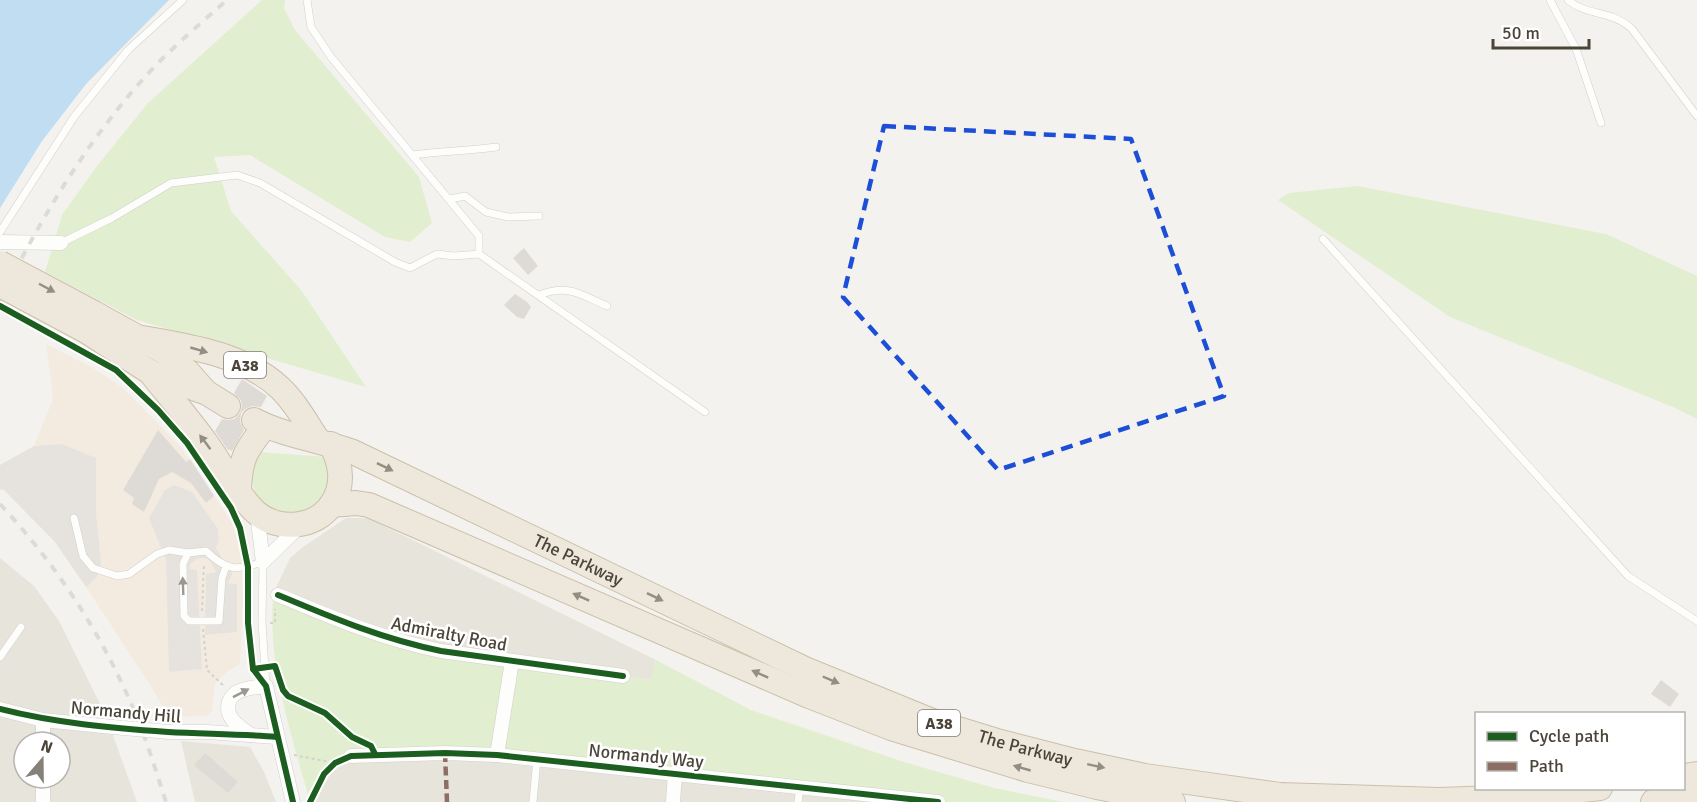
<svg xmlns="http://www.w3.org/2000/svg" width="1697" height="802" font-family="Signika,sans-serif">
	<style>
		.residential { fill: #e7e4dc; fill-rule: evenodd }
		.commercial { fill: #f3ebdf }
		.industrial { fill: #e6e2de }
		.green { fill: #e1eecf }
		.parking { fill: #e6e3df }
		.water { fill: #c0ddf1 }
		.building { fill: #dedbd6 }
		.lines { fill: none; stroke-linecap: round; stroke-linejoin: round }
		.lane-casing { stroke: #d2d0cb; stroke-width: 8 }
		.street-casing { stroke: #d2d0cb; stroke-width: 15 }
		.highway-casing { stroke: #ccbfa9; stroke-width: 26 }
		.path { stroke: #d3d2cc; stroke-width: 2; stroke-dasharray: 3 3; stroke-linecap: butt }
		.lane { stroke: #fdfdfc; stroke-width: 7 }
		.street { stroke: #fdfdfc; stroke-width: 14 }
		.highway { stroke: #ede8db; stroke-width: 24 }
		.rail { stroke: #dbdbda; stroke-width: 4; stroke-dasharray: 8 8; stroke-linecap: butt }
		.street-bridge-casing { stroke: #d2d0cb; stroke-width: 15; stroke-linecap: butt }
		.highway-bridge-casing { stroke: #ccbfa9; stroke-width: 26; stroke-linecap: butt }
		.street-bridge { stroke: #fdfdfc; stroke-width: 14 }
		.highway-bridge { stroke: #ede8db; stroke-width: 24 }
		.quiet { stroke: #8d6e63; stroke-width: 4.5; stroke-dasharray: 9 4.5; stroke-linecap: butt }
		.cycleway-casing { stroke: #fff; stroke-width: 10 }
		.cycleway { stroke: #1b5e20; stroke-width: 6 }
		.oneway { fill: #948e82 }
		.oneway2 { fill: #9b9791 }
		.marked { fill: none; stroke: #1d4ed8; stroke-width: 4.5; stroke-dasharray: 12 8; stroke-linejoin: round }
		.labels { text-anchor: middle; stroke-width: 5; stroke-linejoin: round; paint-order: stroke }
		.shield { fill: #fff; stroke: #817c74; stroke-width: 1.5 }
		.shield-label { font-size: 16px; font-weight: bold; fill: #4b4439 }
		.street-label { font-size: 18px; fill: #4b4439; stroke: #fff }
	</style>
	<rect width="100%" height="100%" fill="#f4f2ee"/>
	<g class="residential">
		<polygon points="346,518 368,518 656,660 652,680 441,651 274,592 290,558 303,547"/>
		<path d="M 0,558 L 34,586 L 59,621 L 106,716 L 137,802 L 0,802 ZM 24,742 L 60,742 L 60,778 L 24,778 Z"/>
		<polygon points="181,741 250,747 264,772 276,802 195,802"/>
		<polygon points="497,755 938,802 314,802 318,791 327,776 337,768 359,759"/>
	</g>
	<polygon class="commercial" points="46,344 93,368 123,388 179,445 231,521 241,550 243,599 240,664 228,671 215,683 212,711 206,716 169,717 151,686 86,587 97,577 101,563 96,512 62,444 34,446 53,399"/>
	<polygon class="industrial" points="62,444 96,458 96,512 101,563 97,577 86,587 55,542 4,490 0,489 0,465 34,446"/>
	<g class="green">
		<polygon points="262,0 285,0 284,8 295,30 419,177 432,223 410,242 385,237 250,155 214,157 231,211 301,290 366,387 137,320 45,272 62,215 97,166 148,103"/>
		<polygon points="1357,186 1606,234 1697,276 1697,419 1673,407 1450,317 1278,200 1289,193"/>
		<path d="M 259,452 L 327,457 C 353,536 222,530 259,452 Z"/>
		<path d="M 274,592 L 381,637 L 512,661 L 651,680 L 656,660 L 751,710 L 904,762 L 994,788 L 1063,802 L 938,802 L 497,755 L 359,759 L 337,768 L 327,776 L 318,791 L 314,802 L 310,802 C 293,740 265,656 274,592 Z"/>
	</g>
	<polygon class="parking" points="174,485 192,492 218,529 219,540 216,548 223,560 232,564 232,575 228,583 237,584 237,632 205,635 206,574 216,572 211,562 206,558 200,558 194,561 190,564 190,569 197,570 202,669 169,672 166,560 149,518 165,490"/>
	<polygon class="water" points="0,0 169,0 86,84 42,141 0,208"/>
	<g class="building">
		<polygon points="524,248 538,266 528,275 513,258"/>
		<polygon points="515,294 527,302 531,307 524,319 517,317 504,305"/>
		<polygon points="242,379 267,396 261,407 252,406 245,409 241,413 240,422 244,430 232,451 227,449 215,431 222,419 228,420 234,419 240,413 242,406 241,400 234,393"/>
		<polygon points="158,430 186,462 190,459 214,496 206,503 191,483 172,472 159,479 144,512 132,504 134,498 123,490"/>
		<polygon points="1661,680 1679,694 1670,707 1651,694"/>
		<polygon points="205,753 238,782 228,793 194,765"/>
	</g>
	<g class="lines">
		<g class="lane-casing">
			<g id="lane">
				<polyline points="307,0 311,27 331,57 479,236 479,254 705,412"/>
				<polyline points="1550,0 1576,49 1601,123"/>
				<path d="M 1568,0 C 1588,17 1610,9 1632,29 L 1697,116"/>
				<path d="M 413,155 C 441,151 468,151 496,147"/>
				<polyline points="450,199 465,196 486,212 508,217 539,216"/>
				<polyline points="0,232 74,117 128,50 183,0"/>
				<polyline points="1323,239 1628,576 1697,621"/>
				<polyline points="61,243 112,218 171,183 237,175 260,183 395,262 410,268 437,254 454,256 479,254"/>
				<path d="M 539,295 C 569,284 579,294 607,306"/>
				<path d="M 74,518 L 83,556 L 93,568 L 117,576 L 129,574 L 157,554 L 169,550 L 188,553 L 206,551 C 228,572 236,570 263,562 L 262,621 L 266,686"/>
				<polyline points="188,553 183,564 184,616 189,621 219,621 222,578 226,566"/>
				<polyline points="0,657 21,627"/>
				<polyline points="533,802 537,759"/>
				<polyline points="798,802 800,787"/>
			</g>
		</g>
		<g class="street-casing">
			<g id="street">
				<polyline points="0,242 61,243"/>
				<polyline points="257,513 263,562"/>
				<polyline points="263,562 302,524"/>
				<path d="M 278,595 C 333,618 382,639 441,651 L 623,676"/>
				<polyline points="0,709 43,720 113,727"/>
				<polyline points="169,732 207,732 277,737"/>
				<path d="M 251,735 C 240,727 224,718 229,702 C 231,696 237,691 243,690 C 250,687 259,687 266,686 L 293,802"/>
				<polyline points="43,742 43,720"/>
				<polyline points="497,755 512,661"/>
				<polyline points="351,756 445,753 497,755 938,802"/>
				<polyline points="43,802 43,778"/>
				<polyline points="673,802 675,774"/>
			</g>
		</g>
		<g class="highway-casing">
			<g id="highway">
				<polyline points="94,313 168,354 188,372 203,389"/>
				<polyline points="86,331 150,372 207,393 228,406"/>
				<path d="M 142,338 C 188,346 244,354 280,388 C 295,402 306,422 318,440"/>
				<path d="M 150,372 C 169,396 189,419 207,444 C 220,462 242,502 258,514 C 280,531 316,528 332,504 C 345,484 341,464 331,444"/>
				<path id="s1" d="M 254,420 C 284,436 321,440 353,452 L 805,669 L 935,722 L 997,741 L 1075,761 L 1145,776 L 1280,795 L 1440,800 L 1520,797 L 1600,788"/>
				<path d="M 239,490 C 240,458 246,450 265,426"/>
				<polyline points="331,505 356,503 369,505 809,696 891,728 1028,770 1097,787 1173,802"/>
				<polyline points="1684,776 1697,774"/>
				<polyline points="1653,802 1697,796"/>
			</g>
		</g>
		<g class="path">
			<polyline points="202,611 204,563"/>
			<polyline points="270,623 275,623 275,609"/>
			<polyline points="203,629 207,670 225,687"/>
			<polyline points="294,755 335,763"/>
			<polyline points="310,802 324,774 340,761"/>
		</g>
		<use href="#lane" class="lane"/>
		<use href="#street" class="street"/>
		<use href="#highway" class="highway"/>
		<g class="rail">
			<path d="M 0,301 C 39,221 85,144 144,78 C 169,50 199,25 227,0"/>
			<path d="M 0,504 C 51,559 94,622 125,690 C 142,725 154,765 166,802"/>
		</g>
		<g class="street-bridge-casing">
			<polyline id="street-bridge" points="113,727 169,732"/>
		</g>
		<g class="highway-bridge-casing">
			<g id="highway-bridge">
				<polyline points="0,263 94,313"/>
				<polyline points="0,285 86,331"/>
			</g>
		</g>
		<use href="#street-bridge" class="street-bridge"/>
		<use href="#highway-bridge" class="highway-bridge"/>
		<polyline class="quiet" points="445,753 447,802"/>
		<g class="cycleway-casing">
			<g id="cycleway">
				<polyline points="0,306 116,370 158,410 187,443 231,508 240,528 248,567 248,623 253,669 266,686 293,802"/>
				<path d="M 278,595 C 333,618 382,639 441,651 L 623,676"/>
				<polyline points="253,669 275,666 283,690 288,696 325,713 352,737 371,746 375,754"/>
				<path d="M 0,709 C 55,723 111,728 168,732 C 204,734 241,734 277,737"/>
				<polyline points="310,802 324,774 335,763 351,756 445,753 497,755 938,802"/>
			</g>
		</g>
		<use href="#cycleway" class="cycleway"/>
	</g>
	<defs><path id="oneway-solid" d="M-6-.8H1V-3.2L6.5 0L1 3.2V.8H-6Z" transform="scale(1.5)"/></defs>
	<g class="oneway">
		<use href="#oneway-solid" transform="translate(47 288) rotate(28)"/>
		<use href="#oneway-solid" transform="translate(199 350) rotate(16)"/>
		<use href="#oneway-solid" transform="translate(205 442) rotate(-127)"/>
		<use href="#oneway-solid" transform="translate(385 467) rotate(26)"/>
		<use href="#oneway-solid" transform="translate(581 597) rotate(-156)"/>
		<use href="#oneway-solid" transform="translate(655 597) rotate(26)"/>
		<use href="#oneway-solid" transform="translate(760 674) rotate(-156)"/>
		<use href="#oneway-solid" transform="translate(831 680) rotate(23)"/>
		<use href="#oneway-solid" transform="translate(1096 766) rotate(12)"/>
		<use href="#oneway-solid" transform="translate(1022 768) rotate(-164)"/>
	</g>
	<g class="oneway2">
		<use href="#oneway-solid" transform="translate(183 586) rotate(-92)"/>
		<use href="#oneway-solid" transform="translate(241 693) rotate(-27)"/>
	</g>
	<path class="marked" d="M 884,126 L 1131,139 L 1224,396 L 998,470 L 843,297 Z"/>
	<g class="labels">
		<g class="shield">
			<rect x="224" y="352" width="42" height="26" rx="4.5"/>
			<rect x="918" y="710" width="42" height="26" rx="4.5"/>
		</g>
		<g class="shield-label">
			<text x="245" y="371">A38</text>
			<text x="939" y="729">A38</text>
		</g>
		<g class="street-label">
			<text dy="6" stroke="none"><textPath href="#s1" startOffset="354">The Parkway</textPath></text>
			<text transform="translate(449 634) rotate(11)" y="6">Admiralty Road</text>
			<text transform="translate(126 712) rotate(5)" y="6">Normandy Hill</text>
			<text dy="6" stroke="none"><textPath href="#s1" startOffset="840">The Parkway</textPath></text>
			<text transform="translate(646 756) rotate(6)" y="6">Normandy Way</text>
		</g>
	</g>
	<rect x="1475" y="712" width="210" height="78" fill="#ffffff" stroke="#b7b4b0" stroke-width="1.5"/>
	<rect x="1487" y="732" width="30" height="9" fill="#1b5e20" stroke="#b7b4b0" stroke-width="1.5"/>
	<text x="1529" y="742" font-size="18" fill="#4b4439">Cycle path</text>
	<rect x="1487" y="762" width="30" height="9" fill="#8d6e63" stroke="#b7b4b0" stroke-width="1.5"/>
	<text x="1529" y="772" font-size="18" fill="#4b4439">Path</text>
	<g transform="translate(42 760) rotate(20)"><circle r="28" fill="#ffffff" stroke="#b7b4b0" stroke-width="1.5"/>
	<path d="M0-4.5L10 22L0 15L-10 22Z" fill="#868178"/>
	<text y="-9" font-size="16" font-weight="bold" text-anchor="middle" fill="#4b4439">N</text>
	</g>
	<path d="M1493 39v9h96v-9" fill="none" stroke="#4b4439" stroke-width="3"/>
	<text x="1502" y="39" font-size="18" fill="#4b4439" stroke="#ffffff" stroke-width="4.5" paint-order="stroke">50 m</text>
</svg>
